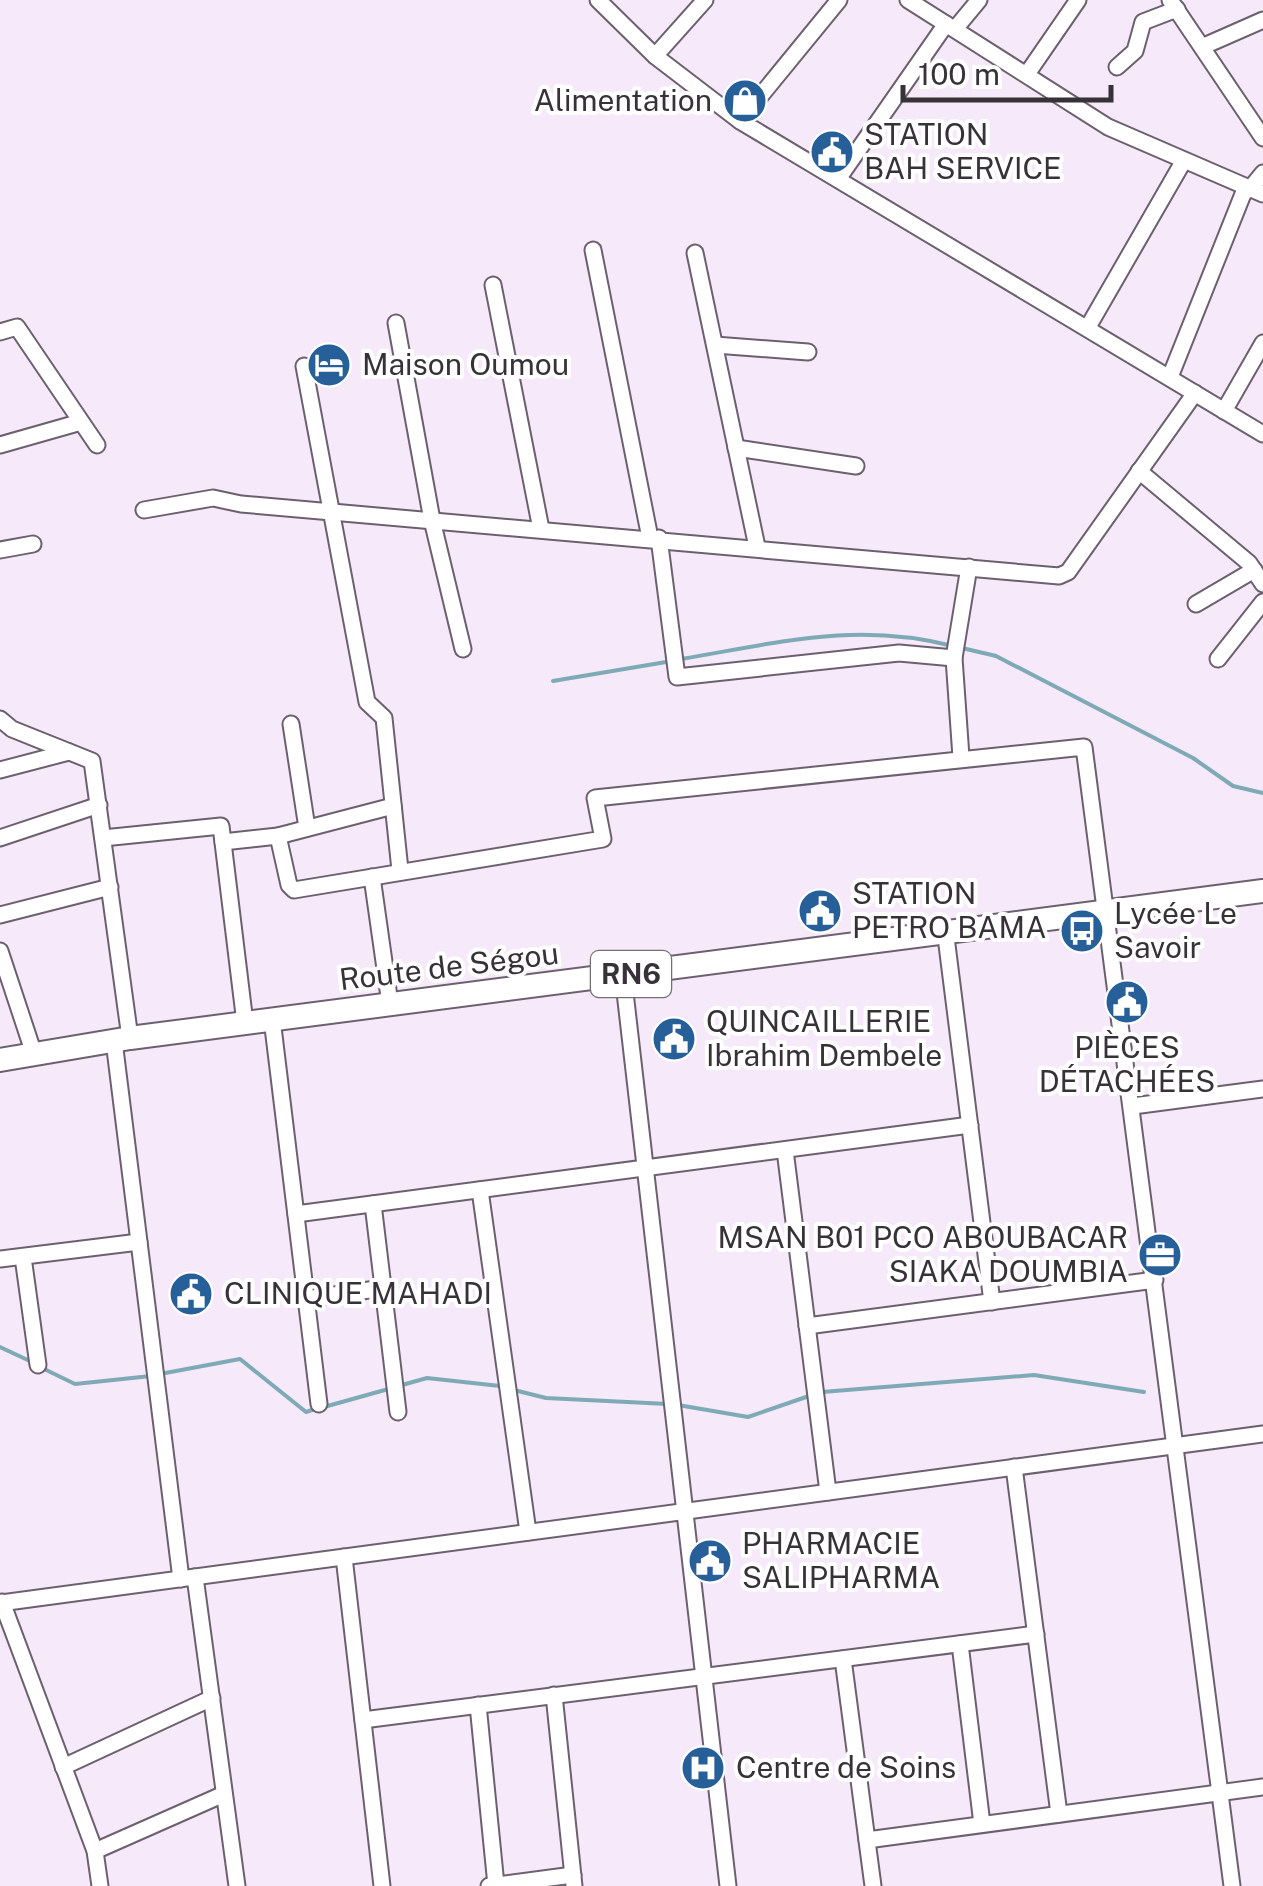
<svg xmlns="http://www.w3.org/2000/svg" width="1263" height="1886" font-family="'Public Sans',sans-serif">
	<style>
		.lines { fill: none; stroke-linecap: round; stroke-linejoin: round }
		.stream { stroke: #7ea9b6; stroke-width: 4 }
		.minor-casing { stroke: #6c606e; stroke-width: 19 }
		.highway-casing { stroke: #6c606e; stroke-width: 26 }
		.minor { stroke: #fff; stroke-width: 15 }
		.highway { stroke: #fff; stroke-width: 22 }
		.labels { text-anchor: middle; stroke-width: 8; stroke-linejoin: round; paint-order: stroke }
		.shield { fill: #fff; stroke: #736f74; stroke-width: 2.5 }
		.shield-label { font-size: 28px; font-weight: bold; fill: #373138 }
		.poi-label { font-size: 30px; fill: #373138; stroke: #fff; text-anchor: start }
		.street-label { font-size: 30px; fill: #373138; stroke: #fff }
	</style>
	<rect width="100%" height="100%" fill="#f6e9f9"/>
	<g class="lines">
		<g class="stream">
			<path d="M962,648L996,656L1193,758L1233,786L1263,793"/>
			<path d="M681,659C778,643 855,621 953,646"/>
			<path d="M553,681L672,661"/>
			<path d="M0,1347L32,1362"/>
			<path d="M40,1367L75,1384L151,1376"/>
			<path d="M160,1374L240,1359L306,1412L315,1409"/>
			<path d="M402,1385L427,1378L500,1386"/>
			<path d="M514,1390L546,1398L668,1404"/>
			<path d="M822,1392L1034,1375L1144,1392"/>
			<path d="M678,1405L748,1417L809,1396"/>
			<path d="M324,1407L392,1388"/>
		</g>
		<defs>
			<g id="minor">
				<path d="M598,0L655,56L740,121L1263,434"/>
				<path d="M908,0L1108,127L1263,194"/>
				<path d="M1170,0L1263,138"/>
				<path d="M955,29L979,0"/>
				<path d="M1204,46L1263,20"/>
				<path d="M655,56L705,0"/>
				<path d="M1117,67L1135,51L1143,22L1177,9"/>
				<path d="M1027,74L1078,0"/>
				<path d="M740,121L839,0"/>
				<path d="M838,179L946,24"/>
				<path d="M1249,190L1263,173"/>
				<path d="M593,250L650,538"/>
				<path d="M695,253L757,547"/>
				<path d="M493,285L541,529"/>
				<path d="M396,323L432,520L463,649"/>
				<path d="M1088,327L1183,162"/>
				<path d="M0,332L17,327L97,445"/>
				<path d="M715,345L808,352"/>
				<path d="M304,366L367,702L384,718L400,870"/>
				<path d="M1170,377L1245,189"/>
				<path d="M1224,411L1263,343"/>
				<path d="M0,445L81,422"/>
				<path d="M736,448L856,466"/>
				<path d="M1139,471L1249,563L1263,584"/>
				<path d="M144,510L213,498L241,504L1059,576L1068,572L1195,393"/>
				<path d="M659,538L677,677L899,653L954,658"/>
				<path d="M0,550L33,544"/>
				<path d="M1196,604L1254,570"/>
				<path d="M1218,659L1263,602"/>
				<path d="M0,719L12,729L92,761L130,1038"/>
				<path d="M291,724L307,828"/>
				<path d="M961,757L954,658L969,567"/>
				<path d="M0,770L69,752"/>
				<path d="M278,836L289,885L294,890L603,839L595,798L1084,747L1232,1886"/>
				<path d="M0,838L99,805"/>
				<path d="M103,838L221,826L245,1023"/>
				<path d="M223,842L278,836L393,806"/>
				<path d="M372,877L390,1004"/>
				<path d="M0,915L110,887"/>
				<path d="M945,929L992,1302"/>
				<path d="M0,951L34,1054"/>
				<path d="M623,975L728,1886"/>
				<path d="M272,1019L319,1404"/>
				<path d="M114,1041L181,1579"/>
				<path d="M1133,1106L1263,1089"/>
				<path d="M785,1150L828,1492"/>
				<path d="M480,1190L528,1532"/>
				<path d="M373,1204L398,1412"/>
				<path d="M296,1214L970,1125"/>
				<path d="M23,1257L38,1365"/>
				<path d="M0,1259L139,1242"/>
				<path d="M306,1299L383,1288"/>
				<path d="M807,1326L1155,1280"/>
				<path d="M1014,1467L1059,1814"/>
				<path d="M344,1557L382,1886"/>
				<path d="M195,1577L237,1886"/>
				<path d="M2,1602L95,1851L100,1886"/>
				<path d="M0,1603L1263,1434"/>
				<path d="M960,1644L982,1824"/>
				<path d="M843,1659L873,1886"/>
				<path d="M554,1695L574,1886"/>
				<path d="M478,1705L496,1885"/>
				<path d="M363,1720L1036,1634"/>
				<path d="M63,1767L212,1698"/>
				<path d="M867,1840L1263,1787"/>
				<path d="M95,1851L224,1794"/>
				<path d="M489,1886L573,1875"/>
			</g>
			<path id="highway" d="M0,1060L130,1038L1263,891"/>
		</defs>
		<use href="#minor" class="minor-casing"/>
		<use href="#highway" class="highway-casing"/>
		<use href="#minor" class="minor"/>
		<use href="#highway" class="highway"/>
	</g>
	<defs>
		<symbol id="shop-disc" viewBox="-11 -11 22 22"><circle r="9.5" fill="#276098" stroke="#fff"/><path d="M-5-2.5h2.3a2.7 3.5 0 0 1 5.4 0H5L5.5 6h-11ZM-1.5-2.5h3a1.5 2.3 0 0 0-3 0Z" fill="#fff"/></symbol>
		<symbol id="civic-disc" viewBox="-11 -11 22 22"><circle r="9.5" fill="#276098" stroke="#fff"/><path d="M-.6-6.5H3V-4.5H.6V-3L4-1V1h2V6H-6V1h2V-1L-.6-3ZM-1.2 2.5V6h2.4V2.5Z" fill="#fff"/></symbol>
		<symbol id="hotel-disc" viewBox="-11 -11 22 22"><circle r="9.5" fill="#276098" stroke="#fff"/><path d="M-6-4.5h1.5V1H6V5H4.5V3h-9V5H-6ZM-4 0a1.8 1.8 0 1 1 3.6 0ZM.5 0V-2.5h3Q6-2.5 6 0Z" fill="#fff"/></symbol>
		<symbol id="bus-disc" viewBox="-11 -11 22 22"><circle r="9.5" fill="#276098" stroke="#fff"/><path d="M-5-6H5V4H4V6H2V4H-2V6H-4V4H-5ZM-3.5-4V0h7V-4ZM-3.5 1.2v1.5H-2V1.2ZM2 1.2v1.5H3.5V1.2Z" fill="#fff"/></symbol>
		<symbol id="office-disc" viewBox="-11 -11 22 22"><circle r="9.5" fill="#276098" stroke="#fff"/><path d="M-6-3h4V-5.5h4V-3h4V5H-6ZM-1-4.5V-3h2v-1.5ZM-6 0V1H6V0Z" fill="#fff"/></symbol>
		<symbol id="hospital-disc" viewBox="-11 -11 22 22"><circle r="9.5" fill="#276098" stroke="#fff"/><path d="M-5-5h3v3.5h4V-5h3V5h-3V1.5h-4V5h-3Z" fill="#fff"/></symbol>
	</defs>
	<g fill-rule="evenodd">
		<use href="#shop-disc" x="720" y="76" width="50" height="50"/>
		<use href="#civic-disc" x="807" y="127" width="50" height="50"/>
		<use href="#hotel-disc" x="304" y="340" width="50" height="50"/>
		<use href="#civic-disc" x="795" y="886" width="50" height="50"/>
		<use href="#bus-disc" x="1057" y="906" width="50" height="50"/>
		<use href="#civic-disc" x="1102" y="977" width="50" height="50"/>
		<use href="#civic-disc" x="649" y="1014" width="50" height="50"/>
		<use href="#office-disc" x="1135" y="1230" width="50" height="50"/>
		<use href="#civic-disc" x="166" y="1269" width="50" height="50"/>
		<use href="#civic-disc" x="685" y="1536" width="50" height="50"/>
		<use href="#hospital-disc" x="678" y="1743" width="50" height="50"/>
	</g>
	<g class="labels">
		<rect class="shield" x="591" y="951" width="80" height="46" rx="8"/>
		<g class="shield-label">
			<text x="631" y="984">RN6</text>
		</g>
		<g class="poi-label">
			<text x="712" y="111" text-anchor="end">Alimentation</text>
			<text x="864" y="145">STATION<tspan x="864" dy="34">BAH SERVICE</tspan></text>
			<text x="362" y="375">Maison Oumou</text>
			<text x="852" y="904">STATION<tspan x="852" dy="34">PETRO BAMA</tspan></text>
			<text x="1114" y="924">Lycée Le<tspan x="1114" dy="34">Savoir</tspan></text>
			<text x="706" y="1032">QUINCAILLERIE<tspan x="706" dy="34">Ibrahim Dembele</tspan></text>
			<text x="1127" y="1058" text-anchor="middle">PIÈCES<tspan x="1127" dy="34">DÉTACHÉES</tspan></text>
			<text x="1128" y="1248" text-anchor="end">MSAN B01 PCO ABOUBACAR<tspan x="1128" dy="34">SIAKA DOUMBIA</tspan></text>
			<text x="224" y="1304">CLINIQUE MAHADI</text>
			<text x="742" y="1554">PHARMACIE<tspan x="742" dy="34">SALIPHARMA</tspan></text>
			<text x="736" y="1778">Centre de Soins</text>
		</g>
		<g class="street-label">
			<text transform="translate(449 967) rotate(-7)" y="10">Route de Ségou</text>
		</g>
	</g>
	<path d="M903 85v15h208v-15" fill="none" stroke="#373138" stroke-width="5"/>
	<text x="918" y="85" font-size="30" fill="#373138" stroke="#ffffff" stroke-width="8" paint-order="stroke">100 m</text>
</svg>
